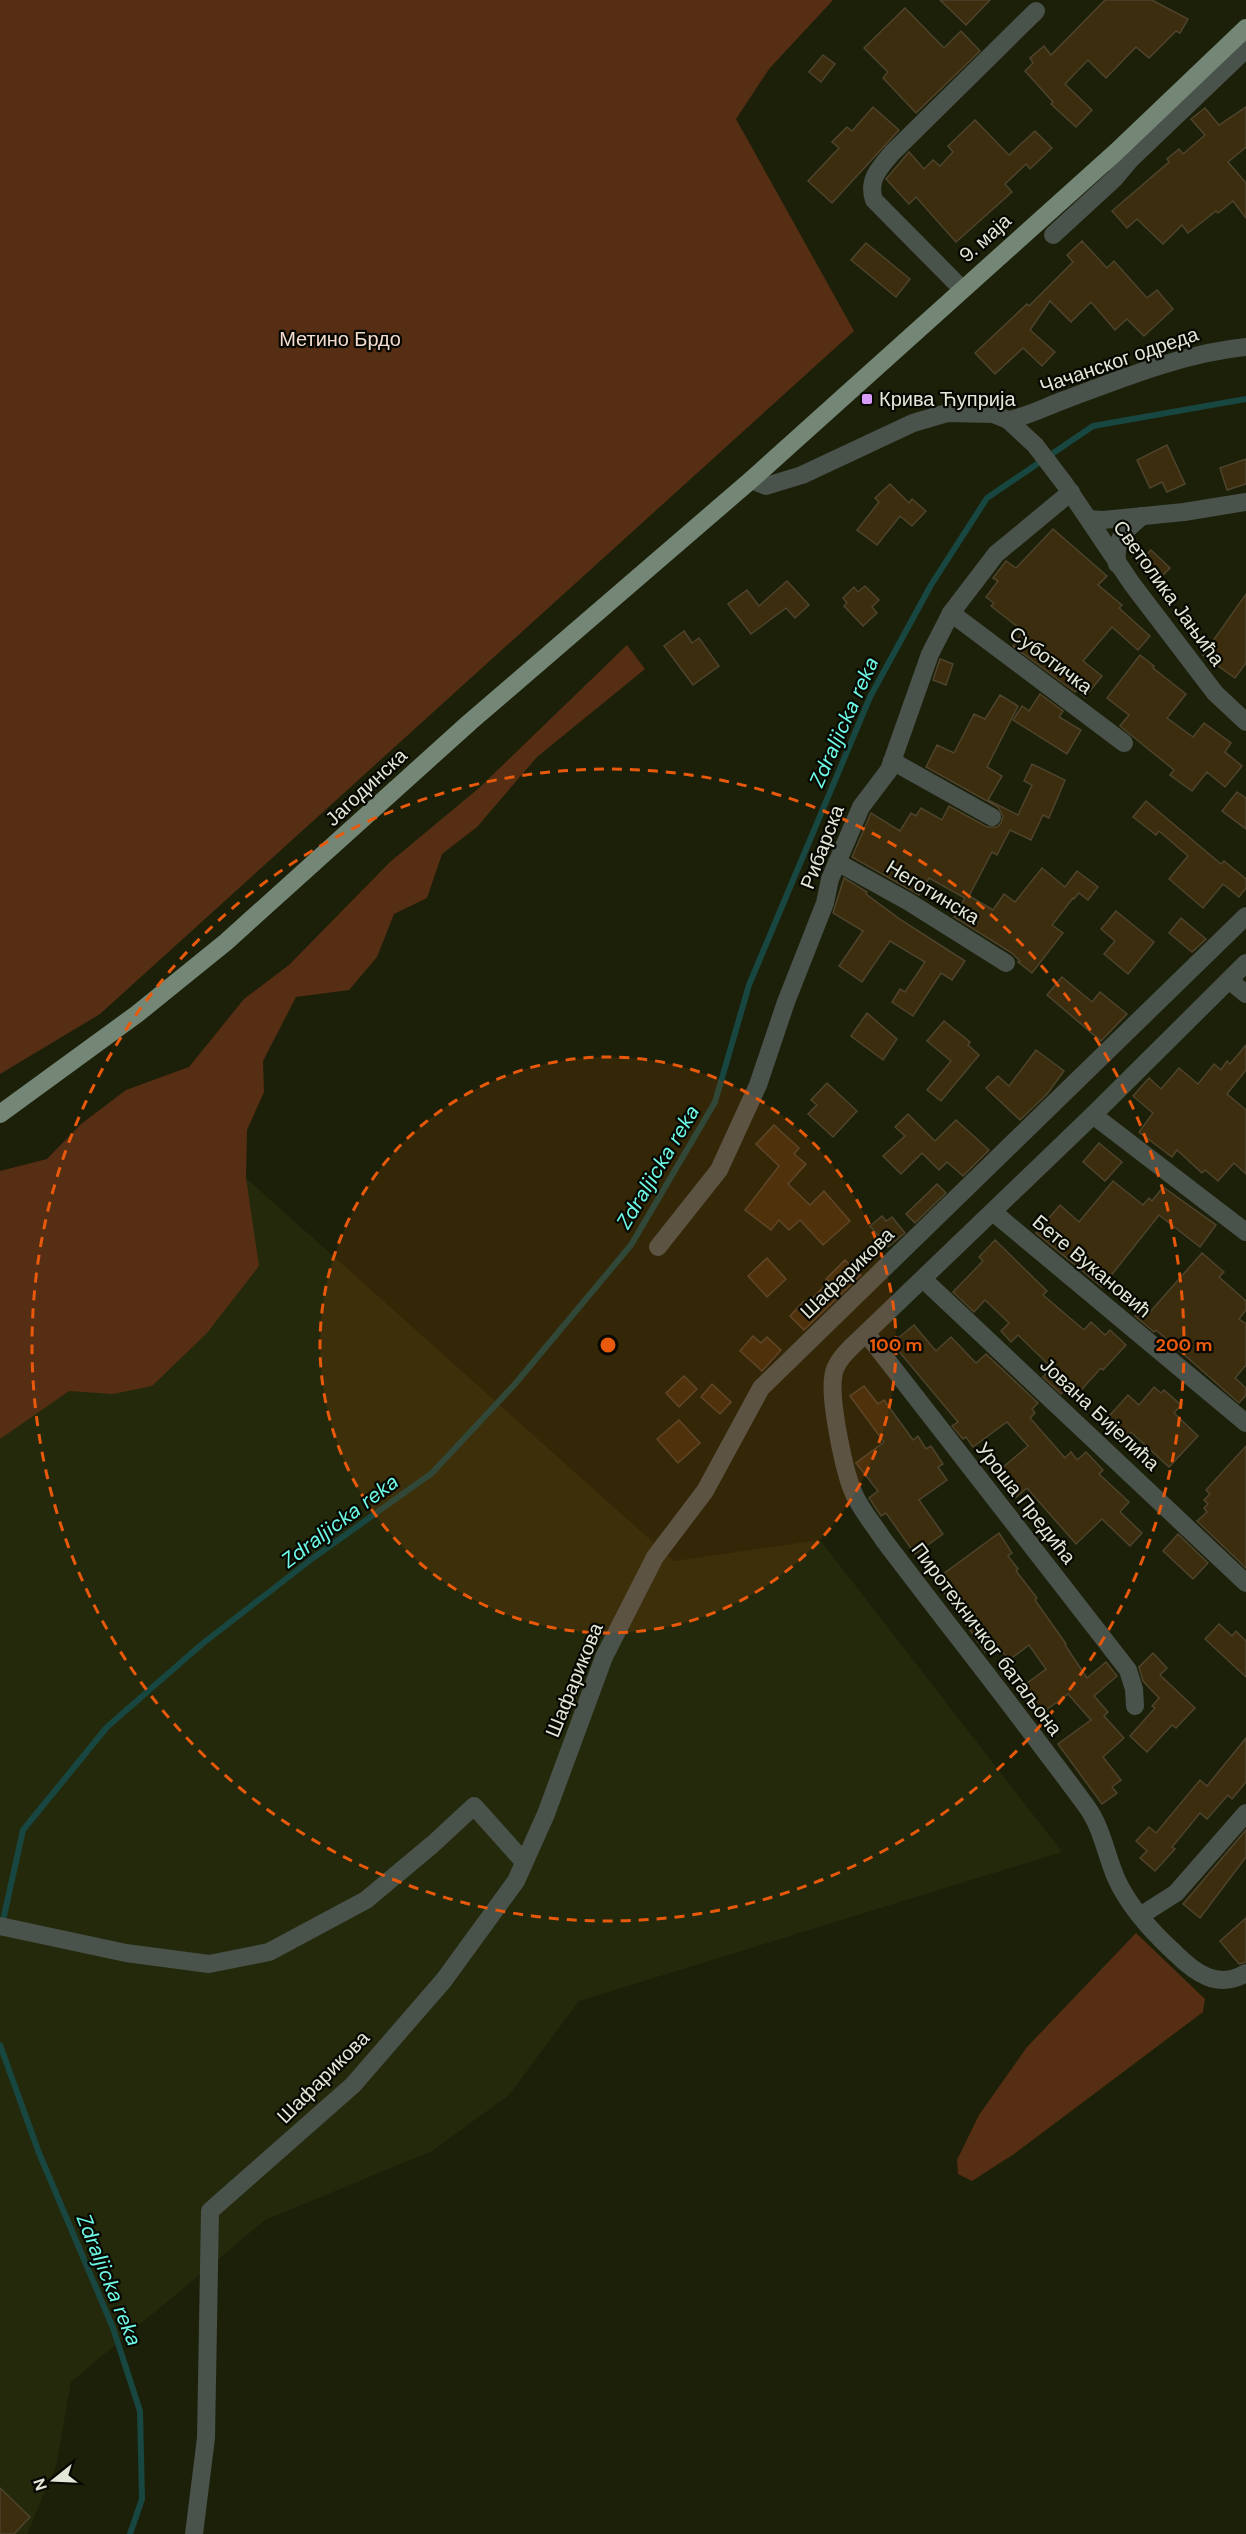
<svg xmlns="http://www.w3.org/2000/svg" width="1246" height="2534" font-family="'DM Sans',sans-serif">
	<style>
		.built { fill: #25290b }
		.green { fill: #562e14 }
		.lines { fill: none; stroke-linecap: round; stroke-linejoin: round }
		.stream { stroke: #184640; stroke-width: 6 }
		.building { fill: #3b2d0d; stroke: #4e432d; stroke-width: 1.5 }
		.minor { stroke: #49524b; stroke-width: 18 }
		.major { stroke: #748777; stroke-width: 18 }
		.ring { fill: none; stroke: #e8590c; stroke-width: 3; stroke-dasharray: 10 8 }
		.poi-dot { fill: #d79bf9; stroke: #070802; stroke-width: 2 }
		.labels { text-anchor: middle; stroke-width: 4.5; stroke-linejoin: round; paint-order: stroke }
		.street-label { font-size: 20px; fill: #e3e7d8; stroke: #070802 }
		.park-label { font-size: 20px; fill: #f3dbce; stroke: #070802 }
		.poi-label { font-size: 20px; fill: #e3e7d8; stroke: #070802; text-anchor: start }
		.water-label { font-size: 21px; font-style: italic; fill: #6dfae6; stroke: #070802 }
		.centre { fill: #e8590c; stroke: #070802; stroke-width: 3 }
		.ring-label { font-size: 18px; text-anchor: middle; font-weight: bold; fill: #e8590c; stroke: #070802; stroke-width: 4.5; stroke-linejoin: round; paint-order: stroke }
	</style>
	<rect width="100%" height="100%" fill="#1c2009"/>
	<path class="built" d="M246,1178L674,1561L820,1540L1062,1852L579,2001L509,2095L432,2151L265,2220L71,2382L56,2466L27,2534H0V1387Z"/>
	<g class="green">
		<path d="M0,0H833L769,69L736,119L854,331L100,1014L0,1074Z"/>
		<path d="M627,645L645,669L537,757L477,827L442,854L427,898L394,914L377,957L349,990L296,997L263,1061L264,1092L247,1130L246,1178L259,1266L207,1333L152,1386L113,1394L69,1391L0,1439V1171L47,1159L81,1124L126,1090L189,1067L244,999L289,965L390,862L479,788Z"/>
		<path d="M1136,1933L1205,1999L1203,2012L1014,2154L972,2181L958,2174L957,2160L979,2115L1027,2047Z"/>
	</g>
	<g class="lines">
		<g class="stream">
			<path d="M2,1925L23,1830L107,1727L202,1644L313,1558L432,1473L515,1384L631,1245L715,1102L749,985L870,697L931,585L987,498L1093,426L1246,399"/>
			<path d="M0,2045L39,2153L113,2328L140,2411L142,2499L130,2534"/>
		</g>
	</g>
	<g class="building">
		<path d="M940,0H990L966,25Z"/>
		<path d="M1105,0H1152L1188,19L1180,33L1176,31L1149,58L1136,47L1106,78L1088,60L1065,84L1092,110L1076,127L1051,104L1053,102L1025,71L1033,63L1030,58L1044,46L1051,55Z"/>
		<path d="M905,8L944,48L961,31L980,51L916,113L883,78L888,72L864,48Z"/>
		<path d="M823,55L835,64L821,82L809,72Z"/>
		<path d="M873,107L899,130L832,203L808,181L839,148L832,142L847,127L852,131Z"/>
		<path d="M1246,107V147L1228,162L1246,183V218L1233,201L1218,213L1216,211L1188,233L1182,225L1163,244L1137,219L1127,228L1112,211L1169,162L1167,159L1179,149L1183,154L1205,135L1191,119L1205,108L1219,125Z"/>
		<path d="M975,120L1009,155L1035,131L1052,148L1030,169L1026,164L1005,184L1012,192L956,242L916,197L909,204L886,179L909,152L924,169L933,160L940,166L953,152L948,146Z"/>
		<path d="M1082,241L1107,268L1114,261L1147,298L1157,290L1173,309L1144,336L1127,319L1115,330L1091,302L1071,322L1050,301L1030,330L1055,352L1042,366L1023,348L995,374L975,353L1027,304L1029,306L1073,262L1067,255Z"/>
		<path d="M866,243L910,279L896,297L851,260Z"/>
		<path d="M1167,445L1185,484L1167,492L1162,482L1150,488L1137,460Z"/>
		<path d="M1246,459V484L1227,490L1220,468Z"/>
		<path d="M890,484L909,503L912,499L926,511L912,526L900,516L877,545L857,530L879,502L875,498Z"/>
		<path d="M1053,529L1107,576L1098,585L1122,605L1119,608L1150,636L1138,650L1112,627L1083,661L1102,676L1085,697L1077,690L1075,692L1013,646L1023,631L991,606L994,603L986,597L998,581L993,578L1006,561L1016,568Z"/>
		<path d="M1151,550L1170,568L1157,581L1138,563Z"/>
		<path d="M787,581L809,605L795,618L786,608L751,634L728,604L747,590L759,606Z"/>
		<path d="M865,586L879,600L872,607L877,613L863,626L844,606L847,603L843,598L854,587L858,592Z"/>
		<path d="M1246,594V663L1235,678L1203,655Z"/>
		<path d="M684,631L692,643L699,638L719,666L693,685L664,646Z"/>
		<path d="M1140,655L1154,666L1153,668L1186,694L1167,718L1193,737L1204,723L1231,743L1225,752L1242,766L1225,787L1207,772L1192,791L1170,775L1174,770L1120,726L1129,715L1107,698Z"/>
		<path d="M940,659L953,664L946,685L933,680Z"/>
		<path d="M1040,694L1063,711L1059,717L1081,730L1067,754L1013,720L1022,706L1029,711Z"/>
		<path d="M1000,695L1018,706L987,767L1002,776L988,800L1018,815L1032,785L1024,781L1032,764L1065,780L1049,818L1043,815L1031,840L1010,830L997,855L992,852L969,896L993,910L1004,894L1015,902L1042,868L1065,887L1077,871L1098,887L1088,900L1079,893L1074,899L1073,898L1052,925L1063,933L1032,973L1018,962L1020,961L1012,953L954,917L965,898L929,878L919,895L852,857L871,813L900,831L911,813L916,816L921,808L942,820L949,806L987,827H997L1001,823L1003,816L998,807L926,767L937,745L954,753L974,714L985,719Z"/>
		<path d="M1237,792L1246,798V829L1222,811Z"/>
		<path d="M1146,801L1221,864L1224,861L1246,879V888L1239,897L1223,884L1203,908L1169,879L1188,856L1159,831L1156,835L1133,817Z"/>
		<path d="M844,878L867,892L866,894L901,920L965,961L952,980L941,973L913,1016L892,1002L900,989L905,992L925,962L890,941L862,982L839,966L863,931L833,913Z"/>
		<path d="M1116,911L1154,942L1128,974L1104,954L1115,941L1101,929Z"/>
		<path d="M1181,918L1206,939L1192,952L1169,933Z"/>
		<path d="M1062,977L1092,1002L1100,992L1127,1014L1101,1041L1047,995Z"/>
		<path d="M867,1013L897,1039L883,1060L851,1036Z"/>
		<path d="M944,1021L970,1042L968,1045L979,1055L941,1101L927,1090L951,1061L927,1041Z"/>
		<path d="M1246,1045V1070L1227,1094L1246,1110V1174L1234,1163L1218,1181L1205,1170L1202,1173L1177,1150L1172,1157L1139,1132L1153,1113L1133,1096L1149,1078L1161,1089L1179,1068L1198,1084L1214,1064L1221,1070L1227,1061L1230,1064Z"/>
		<path d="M1036,1050L1064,1071L1047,1094L1020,1120L986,1088L998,1076L1009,1086Z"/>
		<path d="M827,1083L857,1111L833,1137L808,1114L817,1105L811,1100Z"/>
		<path d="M908,1114L935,1141L956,1120L989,1150L963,1176L947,1162L939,1170L922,1153L901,1174L883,1156L905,1136L895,1127Z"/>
		<path d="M774,1125L799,1148L794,1154L806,1164L788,1184L810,1205L824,1191L850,1221L823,1245L800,1220L789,1230L779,1220L771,1230L745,1210L779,1166L756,1144Z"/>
		<path d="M1099,1143L1122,1162L1105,1181L1083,1162Z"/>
		<path d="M1113,1181L1143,1205L1149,1198L1152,1201L1163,1187L1216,1225L1200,1247L1159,1215L1102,1287L1036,1233L1060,1205L1079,1222Z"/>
		<path d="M937,1184L946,1193L915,1223L906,1214Z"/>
		<path d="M882,1216L886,1221L892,1217L905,1233L888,1247L870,1226Z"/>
		<path d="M995,1240L1047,1291L1043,1295L1084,1330L1091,1322L1105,1335L1110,1330L1126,1345L1103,1370L1101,1368L1073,1399L1064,1391L1061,1394L1043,1377L1052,1368L1018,1335L1011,1342L1001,1331L1009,1323L985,1300L974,1312L953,1292L983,1261L979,1257Z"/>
		<path d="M1202,1253L1224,1272L1219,1277L1246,1301V1310L1239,1319L1246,1324V1365L1235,1378L1246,1388V1395L1239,1403L1156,1330L1154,1332L1135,1316L1144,1307L1150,1312Z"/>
		<path d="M767,1258L786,1279L767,1297L748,1276Z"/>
		<path d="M845,1260L861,1275L804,1330L790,1316L804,1301L807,1304L829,1281L826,1279Z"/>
		<path d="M914,1325L936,1351L951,1337L976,1363L986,1354L1038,1403L1032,1409L1035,1413L1030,1418L1065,1458L1071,1452L1077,1460L1086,1452L1103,1470L1099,1474L1129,1502L1120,1512L1142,1533L1130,1546L1102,1519L1076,1544L1027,1488L1015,1498L995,1474L1028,1446L1007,1422L973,1447L966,1437L963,1439L952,1426L958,1422L892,1343Z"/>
		<path d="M753,1336L761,1343L767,1337L781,1350L762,1371L740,1351Z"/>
		<path d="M684,1376L697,1389L679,1407L666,1393Z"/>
		<path d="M712,1384L731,1402L720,1414L701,1397Z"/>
		<path d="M864,1386L878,1404L884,1400L913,1440L918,1436L926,1449L931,1446L943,1464L938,1467L947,1480L919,1500L943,1534L915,1554L886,1513L881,1516L869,1498L878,1491L856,1463L884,1442L850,1396Z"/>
		<path d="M1154,1387L1161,1393L1164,1390L1181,1405L1174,1413L1198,1436L1169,1467L1131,1432L1122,1442L1102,1424L1128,1395L1139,1405Z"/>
		<path d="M679,1420L700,1443L678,1463L657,1439Z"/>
		<path d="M1246,1446V1568L1197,1521L1207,1512L1204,1508L1208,1504L1204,1500L1210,1494L1206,1490Z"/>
		<path d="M999,1533L1012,1553L1008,1556L1018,1569L1016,1571L1037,1598L1035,1600L1066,1644L1065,1645L1087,1678L1106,1662L1117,1676L1094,1696L1108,1712L1104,1716L1124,1738L1103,1757L1121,1780L1112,1787L1117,1793L1102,1804L1058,1744L1091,1720L1068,1694L1038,1716L1018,1690L1046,1669L1029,1645L1009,1660L996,1643L985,1652L935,1580Z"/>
		<path d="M1178,1534L1208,1563L1193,1579L1163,1551Z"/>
		<path d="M1219,1624L1232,1636L1236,1631L1246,1641V1677L1205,1639Z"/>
		<path d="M1153,1653L1167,1668L1160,1675L1195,1708L1176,1728L1172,1725L1147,1752L1130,1736L1155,1708L1152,1706L1159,1698L1143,1681L1139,1667Z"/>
		<path d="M1246,1738V1782L1232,1799L1228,1795L1207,1819L1200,1813L1172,1847L1175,1849L1155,1871L1140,1858L1147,1851L1136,1841L1149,1827L1156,1833L1200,1780L1207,1786Z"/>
		<path d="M1246,1830V1857L1200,1918L1183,1904Z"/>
		<path d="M1246,1918V1962L1239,1964L1220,1941Z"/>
		<path d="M0,2488L30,2517L14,2534H0Z"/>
	</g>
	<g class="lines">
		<g class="minor">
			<path d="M1105,162L1130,160L1246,49"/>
			<path d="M1053,235L1115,178L1130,160"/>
			<path d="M962,289L874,200C867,180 880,167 892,153L1036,11"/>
			<path d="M1008,420C1029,416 1045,407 1064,400C1123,378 1184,353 1246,347"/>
			<path d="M751,480L766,486L802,475L913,423L947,413L993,414L1008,420L1035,445L1064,483L1132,584L1215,693L1246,722"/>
			<path d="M1089,519L1103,520L1184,512L1246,502"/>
			<path d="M1117,564C1115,537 1123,533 1142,516"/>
			<path d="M951,613L1124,743"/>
			<path d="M892,761L992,817"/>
			<path d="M837,862L909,902L1006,963"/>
			<path d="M1246,963L1093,1115L866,1333C854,1345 834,1360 833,1378C830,1402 844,1474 855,1496C862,1511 874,1525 883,1539C951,1629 1021,1717 1087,1807C1102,1828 1106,1855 1116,1878C1129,1907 1152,1932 1175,1953C1195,1973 1218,1990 1246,1973"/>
			<path d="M1229,980L1246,994"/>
			<path d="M1093,1115L1246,1232"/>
			<path d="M993,1212L1246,1423"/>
			<path d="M658,1247L719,1170L758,1085L786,1002L825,903L830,879L861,807L889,770L930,654L951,613L996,554L1071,492"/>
			<path d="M923,1279L1246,1583"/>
			<path d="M866,1333L1128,1670L1134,1689L1135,1706"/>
			<path d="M1140,1916L1176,1893L1246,1813"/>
			<path d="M0,1926L126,1953L209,1964L269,1952L366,1900L433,1844L474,1806L524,1862"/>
			<path d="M194,2534L206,2438L210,2211L353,2085L444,1980L516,1881L546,1814L604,1657L655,1557L705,1491L761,1388L1246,916"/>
		</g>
		<path class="major" d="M0,1114L137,1014L226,942L470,722L751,480L1116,152L1246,28"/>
	</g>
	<circle cx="608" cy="1345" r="288" fill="#e8590c" fill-opacity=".12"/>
	<g class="ring">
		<circle cx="608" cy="1345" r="288"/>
		<circle cx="608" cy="1345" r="576"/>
	</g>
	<rect class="poi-dot" x="861" y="393" width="12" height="12" rx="3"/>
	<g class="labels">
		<g class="street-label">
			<text transform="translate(985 238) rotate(-42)" y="7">9. маја</text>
			<text transform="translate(1119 360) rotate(-19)" y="7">Чачанског одреда</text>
			<text transform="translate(1169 593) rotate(54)" y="7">Светолика Јањића</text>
			<text transform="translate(1051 660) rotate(37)" y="7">Суботичка</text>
			<text transform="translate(366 787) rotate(-43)" y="7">Јагодинска</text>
			<text transform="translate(822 847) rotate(-69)" y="7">Рибарска</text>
			<text transform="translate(933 892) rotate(31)" y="7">Неготинска</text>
			<text transform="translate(1092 1266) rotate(40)" y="7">Бете Вукановић</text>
			<text transform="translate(847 1273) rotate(-44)" y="7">Шафарикова</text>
			<text transform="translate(1100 1414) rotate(43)" y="7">Јована Бијелића</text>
			<text transform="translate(1026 1503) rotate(52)" y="7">Уроша Предића</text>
			<text transform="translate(987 1639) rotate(53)" y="7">Пиротехничког батаљона</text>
			<text transform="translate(574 1680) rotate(-68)" y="7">Шафарикова</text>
			<text transform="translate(323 2077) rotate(-45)" y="7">Шафарикова</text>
		</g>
		<g class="park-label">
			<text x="340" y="346">Метино Брдо</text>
		</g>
		<g class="poi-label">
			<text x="879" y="406">Крива Ћуприја</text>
		</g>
		<g class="water-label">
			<text transform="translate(844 722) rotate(-66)" y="7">Zdraljicka reka</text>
			<text transform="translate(658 1167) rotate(-59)" y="7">Zdraljicka reka</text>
			<text transform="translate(340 1521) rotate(-37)" y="7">Zdraljicka reka</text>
			<text transform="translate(109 2280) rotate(68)" y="7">Zdraljicka reka</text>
		</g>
	</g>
	<circle cx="608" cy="1345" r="9" class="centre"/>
	<g class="ring-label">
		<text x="896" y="1351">100 m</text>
		<text x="1184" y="1351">200 m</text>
	</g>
	<g transform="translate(54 2480) rotate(252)" stroke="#070802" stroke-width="4.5" paint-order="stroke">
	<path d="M0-4.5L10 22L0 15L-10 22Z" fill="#e3e7d8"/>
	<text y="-9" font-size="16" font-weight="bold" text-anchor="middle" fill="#e3e7d8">N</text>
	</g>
</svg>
